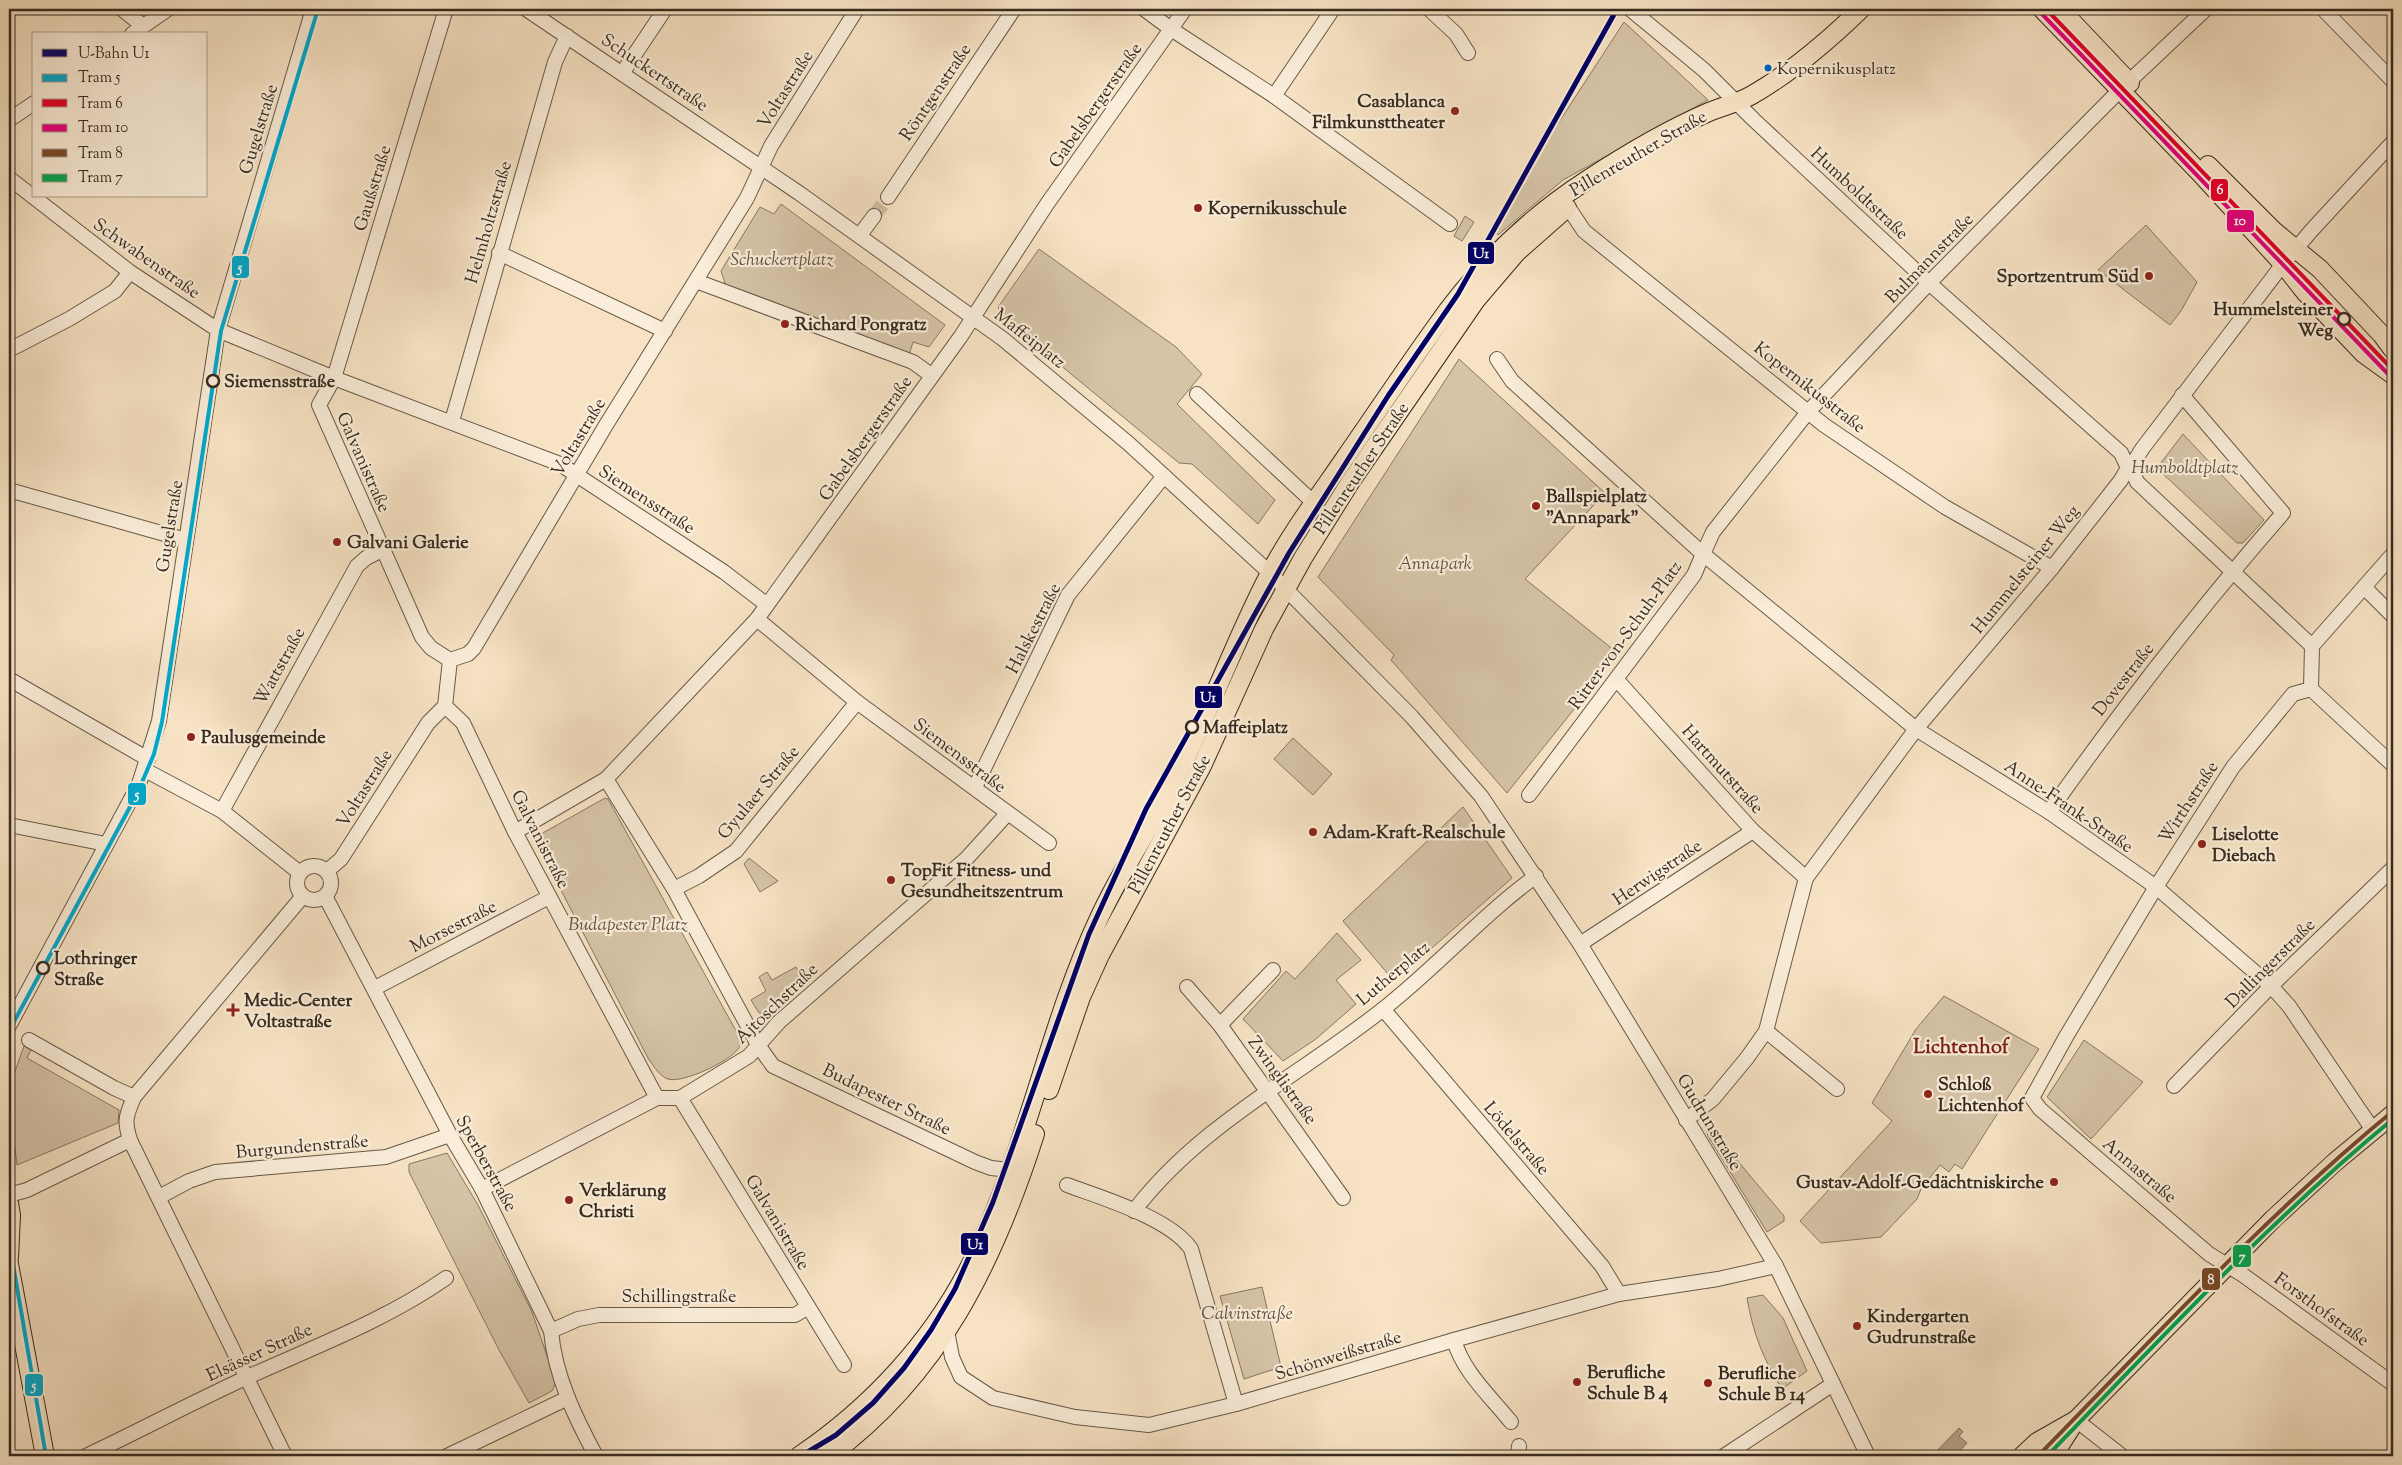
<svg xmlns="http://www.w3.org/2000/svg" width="2402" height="1465" font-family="'Sorts Mill Goudy',serif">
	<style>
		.green { fill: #d6c4a8; stroke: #867864 }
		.water { fill: #b6a48c; stroke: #837460 }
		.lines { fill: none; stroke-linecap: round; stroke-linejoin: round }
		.minor-tunnel { stroke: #d1bea3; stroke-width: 14; stroke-dasharray: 14 7; stroke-linecap: butt }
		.minor-casing { stroke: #675948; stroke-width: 16 }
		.major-casing { stroke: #372b1f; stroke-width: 20 }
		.minor { stroke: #faedd9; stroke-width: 14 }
		.major { stroke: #f7e3c4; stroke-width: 18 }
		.tram-1-casing { stroke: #faedd9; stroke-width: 8 }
		.tram-2-casing { stroke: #faedd9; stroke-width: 8 }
		.tram-3-casing { stroke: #faedd9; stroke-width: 8 }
		.tram-4-casing { stroke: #faedd9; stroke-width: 8 }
		.tram-5-casing { stroke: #faedd9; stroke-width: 8 }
		.tram-1 { stroke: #00a9ce; stroke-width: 4 }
		.tram-2 { stroke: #e4002b; stroke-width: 4 }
		.tram-3 { stroke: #e5007d; stroke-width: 4 }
		.tram-4 { stroke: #7a4b2a; stroke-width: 4 }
		.tram-5 { stroke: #00a651; stroke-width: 4 }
		.metro-1-casing { stroke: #faedd9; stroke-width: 9 }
		.metro-1 { stroke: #006; stroke-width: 5 }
		.bus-dot { fill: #0065bd; stroke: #faedd9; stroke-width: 2 }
		.poi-dot { fill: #8f2418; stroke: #faedd9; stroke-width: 2 }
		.stop-dot { fill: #faedd9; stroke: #372b1f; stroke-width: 2.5 }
		.labels { text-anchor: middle; stroke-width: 4.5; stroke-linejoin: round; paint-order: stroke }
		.bus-label { font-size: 17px; fill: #372b1f; stroke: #faedd9; text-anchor: start }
		.street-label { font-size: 18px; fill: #372b1f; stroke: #faedd9 }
		.poi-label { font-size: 18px; font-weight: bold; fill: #372b1f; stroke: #faedd9; text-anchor: start }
		.park-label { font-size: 18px; font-style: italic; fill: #5f5141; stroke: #faedd9 }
		.stop-label { font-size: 18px; font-weight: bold; fill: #372b1f; stroke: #faedd9; text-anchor: start }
		.quarter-label { font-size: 20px; font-weight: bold; fill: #7a1f14; stroke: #faedd9 }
		.line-badge { stroke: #faedd9; stroke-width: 2 }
		.badge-label { font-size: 14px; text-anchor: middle; font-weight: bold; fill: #fff }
	</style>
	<rect width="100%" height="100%" fill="#f7e3c4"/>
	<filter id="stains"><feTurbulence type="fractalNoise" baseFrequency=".004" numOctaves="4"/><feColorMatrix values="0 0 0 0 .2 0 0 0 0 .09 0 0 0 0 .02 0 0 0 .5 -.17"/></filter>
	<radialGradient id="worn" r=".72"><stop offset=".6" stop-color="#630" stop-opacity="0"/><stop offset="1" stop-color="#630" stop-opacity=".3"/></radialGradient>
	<g class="green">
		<path d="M1624,22L1708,100L1563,180L1498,235L1492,225Z"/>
		<path d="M781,204L945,325L929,347L913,342L909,355L726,286L721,271L760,207L774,214Z"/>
		<path d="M1465,216L1474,222L1462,241L1454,236Z"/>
		<path d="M2146,225L2197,282L2181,311L2170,325L2098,270Z"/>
		<path d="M1039,249L1176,347L1202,374L1177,404L1275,500L1258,524L1192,464L1179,463L1002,317L998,307L1001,303Z"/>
		<path d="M1459,359L1605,493L1525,579L1615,651L1603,673L1507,793L1391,660L1394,655L1318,577Z"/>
		<path d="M2183,434L2264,520L2243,543H2237L2162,473L2160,464Z"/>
		<path d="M1293,738L1332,774L1313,795L1274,759Z"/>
		<path d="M605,798L608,799L740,1038C741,1042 741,1046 738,1049C730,1061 682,1084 668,1079C659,1076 655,1067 649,1060L536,842V839L541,834Z"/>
		<path d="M1463,807L1512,878L1394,981L1343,921Z"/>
		<path d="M749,858L778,881L760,892L744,864Z"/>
		<path d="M1337,933L1361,960L1336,980L1356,1004L1316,1039L1283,1061L1243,1019L1286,971L1295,979Z"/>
		<path d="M796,967L803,980L765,1013H759L751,1000L766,991L759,977L767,972L772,980Z"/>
		<path d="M1944,996L2039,1049L1962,1169L1955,1164L1949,1172L1940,1165L1921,1189L1917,1199L1881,1237L1821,1243L1800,1221L1892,1121L1872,1103L1916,1029Z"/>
		<path d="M2084,1040L2143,1082L2091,1139L2047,1097Z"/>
		<path d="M24,1046L31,1050L27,1058L119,1110L118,1123L17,1165L10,1108L13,1077Z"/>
		<path d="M1704,1121L1784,1216V1221L1767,1232L1708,1136Z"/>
		<path d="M447,1153L478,1205L532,1312L556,1382L552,1391L529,1403L499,1350L409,1172V1164Z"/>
		<path d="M1262,1287L1281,1367L1244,1379L1220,1296Z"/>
		<path d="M1763,1295L1783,1318L1807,1371L1782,1389C1763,1359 1753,1333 1747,1298Z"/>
	</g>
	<path class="water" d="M1959,1428L1963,1432L1959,1436L1967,1443L1955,1456H1937L1934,1454Z"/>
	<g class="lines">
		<path class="minor-tunnel" d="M874,216L888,197"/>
		<defs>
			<g id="minor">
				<path d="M122,9L143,26"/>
				<path d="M446,9L334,378L319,405L422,637L431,648L450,660"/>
				<path d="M526,9L799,193L1003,339L1128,443L1270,573L1412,717L1481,796L1580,944L1776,1266L1868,1456"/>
				<path d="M1144,9L1171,29L1274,96L1450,224"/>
				<path d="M1429,9L1456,34L1468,53"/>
				<path d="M1630,9L1704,70L1754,120L1929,283L2121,453L2128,468"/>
				<path d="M2206,9L2120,90L1929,283L1808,412L1713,532L1703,554L1916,729L2049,812L2156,887L2271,986L2289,1006L2373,1130"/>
				<path d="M2323,9L2393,81"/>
				<path d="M132,34L168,9"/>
				<path d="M623,72L665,9"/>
				<path d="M1274,96L1333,9"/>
				<path d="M9,120L34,103"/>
				<path d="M9,178L130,272L218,330L334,378L560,464L724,572L767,605"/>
				<path d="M888,197L1014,9"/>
				<path d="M1568,207L1584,231L1824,425L1945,507L2052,568"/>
				<path d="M860,235L874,216"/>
				<path d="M499,253L665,331"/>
				<path d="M696,281L913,362L931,375"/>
				<path d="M9,350L69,319L115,291L130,272"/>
				<path d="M1497,359L1512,381L1703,554L1694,575L1529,795"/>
				<path d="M1197,394L1314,503"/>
				<path d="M452,421L555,62L567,36"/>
				<path d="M2131,467L2142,449L2283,264L2311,231L2393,142"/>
				<path d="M2131,467L2137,482L2312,646"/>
				<path d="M9,490L186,540"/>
				<path d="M2364,587L2393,616"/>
				<path d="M757,619L857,702L1049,843"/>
				<path d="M9,679L148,759"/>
				<path d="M1617,680L1753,831L1806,878"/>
				<path d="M2311,689L2293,694L2233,767L2156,887L2067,1035L2032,1098L2040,1109L2209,1254L2243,1275L2393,1384"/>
				<path d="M2311,689L2312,646L2393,554"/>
				<path d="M2311,689L2393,765"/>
				<path d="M445,706L463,723L515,832L657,1098"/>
				<path d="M145,770L222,811L300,873"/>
				<path d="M606,779L674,889L758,1045L773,1066L975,1162L991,1168L1010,1170"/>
				<path d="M975,787L1068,595L1164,476"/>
				<path d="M222,811L357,566L366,558L382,550"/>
				<path d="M2049,812C2122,709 2200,608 2283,513L2182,395"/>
				<path d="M9,825L106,844"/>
				<path d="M515,832L606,779L757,619L961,336L1047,204L1185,9"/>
				<circle cx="314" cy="883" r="17"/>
				<path d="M327,871L341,859L428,723L445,706L450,660L468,654L474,648L606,425L747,198L771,146L857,9"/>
				<path d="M674,889L699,876L736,851L857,702"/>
				<path d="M325,896L450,1135L482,1189L551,1331C555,1376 575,1417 596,1456"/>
				<path d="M1580,944L1753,831"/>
				<path d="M1187,987L1220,1025L1343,1198"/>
				<path d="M375,988L549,897"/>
				<path d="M1383,1009L1602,1266L1619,1294"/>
				<path d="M1220,1025L1273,970"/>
				<path d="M9,1026L139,784L159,721L218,330L313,9"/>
				<path d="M1766,1031L1837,1089"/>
				<path d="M29,1040L114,1088L134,1097"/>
				<path d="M2174,1086L2271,986L2393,868"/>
				<path d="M680,1098L844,1365"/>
				<path d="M1686,1120L1713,1099L1747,1058L1766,1031L1806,878L1916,729L2052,568L2121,480L2128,468"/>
				<path d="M130,1140L285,1456"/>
				<path d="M1067,1185C1102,1198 1170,1218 1191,1249L1236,1404"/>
				<path d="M482,1189L657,1098H680L749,1056L779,1022L967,858L1007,814"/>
				<path d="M9,1195L27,1190L130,1140C124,1120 126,1116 134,1097L303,896"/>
				<path d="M159,1197L189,1181L215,1172L386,1157L450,1135"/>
				<path d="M1134,1211C1198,1126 1300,1075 1382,1010C1436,968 1481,916 1536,876"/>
				<path d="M551,1331L578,1319L599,1315H795L808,1307"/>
				<path d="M947,1331L952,1357L961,1377L993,1398L1075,1417L1149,1425L1236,1404L1454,1340L1619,1294L1718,1279L1776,1266"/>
				<path d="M1454,1340C1463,1372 1490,1396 1511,1422"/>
				<path d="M2076,1420L2122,1456"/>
				<path d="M86,1456C141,1430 195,1401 250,1376C316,1346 386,1320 446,1278"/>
				<path d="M447,1456L568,1398"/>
				<path d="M1518,1456L1519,1446"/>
				<path d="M1724,1456L1833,1384"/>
			</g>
			<g id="major">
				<path d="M2042,9L2200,173L2283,264L2305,292L2364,354L2393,375"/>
				<path d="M2060,9L2130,83"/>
				<path d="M2208,165L2274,231L2320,269L2382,335L2393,350"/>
				<path d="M1049,1090L1081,997L1100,955L1202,766L1264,629L1303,558L1351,481L1476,300L1517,252L1567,208"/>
				<path d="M9,1203L11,1215L9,1258"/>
				<path d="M9,1264L45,1456"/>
				<path d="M799,1456C870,1408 932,1342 971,1264C1027,1154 1047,1028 1100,916C1121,871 1149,830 1172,786C1208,717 1233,644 1269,575C1290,534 1319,496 1345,458C1375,415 1404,371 1435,328C1476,269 1527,219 1587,180C1625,155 1667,130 1709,112C1723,106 1738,103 1752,95C1792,72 1828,41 1861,9"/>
				<path d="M829,1456C940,1374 994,1262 1035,1134"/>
				<path d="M2022,1456L2037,1442L2074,1421"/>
				<path d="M2053,1456L2076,1420L2273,1219L2335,1162L2393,1114"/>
			</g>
		</defs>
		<use href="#minor" class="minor-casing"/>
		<use href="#major" class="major-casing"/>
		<use href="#minor" class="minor"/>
		<use href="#major" class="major"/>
		<defs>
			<g id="tram-1">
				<path d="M9,1031L137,794L154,754L162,722L221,331L318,9"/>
				<path d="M9,1241L46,1456"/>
			</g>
			<path id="tram-2" d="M2046,9L2393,370"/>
			<path id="tram-3" d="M2041,13L2388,374"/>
			<path id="tram-4" d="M2038,1456C2154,1338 2265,1216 2393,1111"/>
			<path id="tram-5" d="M2047,1456C2159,1341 2269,1221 2393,1119"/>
		</defs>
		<use href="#tram-1" class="tram-1-casing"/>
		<use href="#tram-2" class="tram-2-casing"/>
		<use href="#tram-3" class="tram-3-casing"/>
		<use href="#tram-4" class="tram-4-casing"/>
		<use href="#tram-5" class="tram-5-casing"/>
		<use href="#tram-1" class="tram-1"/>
		<use href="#tram-2" class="tram-2"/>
		<use href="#tram-3" class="tram-3"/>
		<use href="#tram-4" class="tram-4"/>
		<use href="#tram-5" class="tram-5"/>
		<defs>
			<path id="metro-1" d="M801,1456L836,1435L873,1403L904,1368L931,1330L955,1289L993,1202L1089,934L1146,809L1289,553L1388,396L1458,294L1617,9"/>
		</defs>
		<use href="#metro-1" class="metro-1-casing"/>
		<use href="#metro-1" class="metro-1"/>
	</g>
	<circle class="bus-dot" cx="1768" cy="68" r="4.5"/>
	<g class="poi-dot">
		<circle cx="1455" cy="111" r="5"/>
		<circle cx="1198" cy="208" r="5"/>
		<circle cx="2149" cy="276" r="5"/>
		<circle cx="785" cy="324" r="5"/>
		<circle cx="1536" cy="506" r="5"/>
		<circle cx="337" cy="542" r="5"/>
		<circle cx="191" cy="737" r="5"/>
		<circle cx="1313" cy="832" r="5"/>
		<circle cx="2202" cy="844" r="5"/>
		<circle cx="891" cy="880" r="5"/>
		<path d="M230.5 1002.5h5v5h5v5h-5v5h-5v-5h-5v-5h5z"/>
		<circle cx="1928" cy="1094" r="5"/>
		<circle cx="2054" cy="1182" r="5"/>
		<circle cx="569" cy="1200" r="5"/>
		<circle cx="1857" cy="1326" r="5"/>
		<circle cx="1577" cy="1382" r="5"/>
		<circle cx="1708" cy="1383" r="5"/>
	</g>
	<g class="stop-dot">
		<circle cx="2344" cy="319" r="6"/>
		<circle cx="213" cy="381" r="6"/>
		<circle cx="1192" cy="727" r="6"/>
		<circle cx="43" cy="968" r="6"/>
	</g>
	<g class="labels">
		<g class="bus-label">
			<text x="1777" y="74">Kopernikusplatz</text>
		</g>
		<g class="street-label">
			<text transform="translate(655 72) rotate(34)" y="6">Schuckertstraße</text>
			<text transform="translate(785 89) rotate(-58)" y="6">Voltastraße</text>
			<text transform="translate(935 92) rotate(-56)" y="6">Röntgenstraße</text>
			<text transform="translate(1095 105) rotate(-55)" y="6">Gabelsbergerstraße</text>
			<text transform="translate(258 129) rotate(-73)" y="6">Gugelstraße</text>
			<text transform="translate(1638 153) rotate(-30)" y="6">Pillenreuther Straße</text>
			<text transform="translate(372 188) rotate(-73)" y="6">Gaußstraße</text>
			<text transform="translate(1860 193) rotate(43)" y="6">Humboldtstraße</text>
			<text transform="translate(488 222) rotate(-74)" y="6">Helmholtzstraße</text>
			<text transform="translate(147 258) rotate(35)" y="6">Schwabenstraße</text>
			<text transform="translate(1929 258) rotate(-46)" y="6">Bulmannstraße</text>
			<text transform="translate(1030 338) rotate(38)" y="6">Maffeiplatz</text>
			<text transform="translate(1810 387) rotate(38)" y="6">Kopernikusstraße</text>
			<text transform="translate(578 437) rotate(-59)" y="6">Voltastraße</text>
			<text transform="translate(865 438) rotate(-55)" y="6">Gabelsbergerstraße</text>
			<text transform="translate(364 462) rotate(66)" y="6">Galvanistraße</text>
			<text transform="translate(1361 468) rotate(-56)" y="6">Pillenreuther Straße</text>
			<text transform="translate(647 499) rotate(33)" y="6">Siemensstraße</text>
			<text transform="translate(169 526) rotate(-81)" y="6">Gugelstraße</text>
			<text transform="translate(2025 569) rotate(-51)" y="6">Hummelsteiner Weg</text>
			<text transform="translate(1033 628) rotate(-63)" y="6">Halskestraße</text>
			<text transform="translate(1625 635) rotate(-54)" y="6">Ritter-von-Schuh-Platz</text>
			<text transform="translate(279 666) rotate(-61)" y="6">Wattstraße</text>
			<text transform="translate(2123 679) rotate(-52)" y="6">Dovestraße</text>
			<text transform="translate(960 755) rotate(37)" y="6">Siemensstraße</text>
			<text transform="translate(1723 769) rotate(48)" y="6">Hartmutstraße</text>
			<text transform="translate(364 788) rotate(-58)" y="6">Voltastraße</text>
			<text transform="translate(758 792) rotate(-50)" y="6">Gyulaer Straße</text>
			<text transform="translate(2188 802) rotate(-57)" y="6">Wirthstraße</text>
			<text transform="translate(2069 806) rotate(34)" y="6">Anne-Frank-Straße</text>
			<text transform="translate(1169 824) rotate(-62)" y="6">Pillenreuther Straße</text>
			<text transform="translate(541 839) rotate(63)" y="6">Galvanistraße</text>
			<text transform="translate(1657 872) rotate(-34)" y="6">Herwigstraße</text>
			<text transform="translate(453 926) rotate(-27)" y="6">Morsestraße</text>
			<text transform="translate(2270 963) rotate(-45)" y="6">Dallingerstraße</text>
			<text transform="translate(1393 973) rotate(-40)" y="6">Lutherplatz</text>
			<text transform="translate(776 1003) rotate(-44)" y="6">Ajtoschstraße</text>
			<text transform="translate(1283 1080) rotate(54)" y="6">Zwinglistraße</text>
			<text transform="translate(887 1099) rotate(26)" y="6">Budapester Straße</text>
			<text transform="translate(1710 1122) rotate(59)" y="6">Gudrunstraße</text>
			<text transform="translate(1517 1138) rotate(49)" y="6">Lödelstraße</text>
			<text transform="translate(302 1146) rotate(-5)" y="6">Burgundenstraße</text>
			<text transform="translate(487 1163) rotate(61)" y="6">Sperberstraße</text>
			<text transform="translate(2140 1170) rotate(40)" y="6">Annastraße</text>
			<text transform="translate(778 1222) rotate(59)" y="6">Galvanistraße</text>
			<text x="679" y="1302">Schillingstraße</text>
			<text transform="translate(2322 1309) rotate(36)" y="6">Forsthofstraße</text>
			<text transform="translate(259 1352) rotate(-25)" y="6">Elsässer Straße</text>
			<text transform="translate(1338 1355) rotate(-17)" y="6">Schönweißstraße</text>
		</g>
		<g class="poi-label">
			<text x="1445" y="107" text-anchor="end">Casablanca<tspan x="1445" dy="21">Filmkunsttheater</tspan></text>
			<text x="1208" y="214">Kopernikusschule</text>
			<text x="2139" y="282" text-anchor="end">Sportzentrum Süd</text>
			<text x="795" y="330">Richard Pongratz</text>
			<text x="1546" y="502">Ballspielplatz<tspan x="1546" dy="21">"Annapark"</tspan></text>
			<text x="347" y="548">Galvani Galerie</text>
			<text x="201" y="743">Paulusgemeinde</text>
			<text x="1323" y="838">Adam-Kraft-Realschule</text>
			<text x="2212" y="840">Liselotte<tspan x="2212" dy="21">Diebach</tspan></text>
			<text x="901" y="876">TopFit Fitness- und<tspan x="901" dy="21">Gesundheitszentrum</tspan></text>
			<text x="244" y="1006">Medic-Center<tspan x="244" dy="21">Voltastraße</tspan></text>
			<text x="1938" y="1090">Schloß<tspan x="1938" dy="21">Lichtenhof</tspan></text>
			<text x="2044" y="1188" text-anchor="end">Gustav-Adolf-Gedächtniskirche</text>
			<text x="579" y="1196">Verklärung<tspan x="579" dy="21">Christi</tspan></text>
			<text x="1867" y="1322">Kindergarten<tspan x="1867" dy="21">Gudrunstraße</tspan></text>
			<text x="1587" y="1378">Berufliche<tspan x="1587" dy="21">Schule B 4</tspan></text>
			<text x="1718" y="1379">Berufliche<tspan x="1718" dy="21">Schule B 14</tspan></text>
		</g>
		<g class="park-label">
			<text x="782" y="265">Schuckertplatz</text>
			<text x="2185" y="473">Humboldtplatz</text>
			<text x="1435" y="569">Annapark</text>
			<text x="628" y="930">Budapester Platz</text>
			<text x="1247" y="1319">Calvinstraße</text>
		</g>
		<g class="stop-label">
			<text x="2333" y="315" text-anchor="end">Hummelsteiner<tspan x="2333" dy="21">Weg</tspan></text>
			<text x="224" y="387">Siemensstraße</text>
			<text x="1203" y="733">Maffeiplatz</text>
			<text x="54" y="964">Lothringer<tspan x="54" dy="21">Straße</tspan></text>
		</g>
		<g class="quarter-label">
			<text x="1961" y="1053">Lichtenhof</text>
		</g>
	</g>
	<g class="line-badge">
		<rect x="2210" y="178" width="19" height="24" rx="5" fill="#e4002b"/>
		<rect x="2226" y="209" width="29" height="24" rx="5" fill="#e5007d"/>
		<rect x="1467" y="241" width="28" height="24" rx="5" fill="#006"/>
		<rect x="231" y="255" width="19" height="24" rx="5" fill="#00a9ce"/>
		<rect x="1194" y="685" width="29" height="24" rx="5" fill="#006"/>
		<rect x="127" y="782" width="20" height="24" rx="5" fill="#00a9ce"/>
		<rect x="960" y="1232" width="29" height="24" rx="5" fill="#006"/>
		<rect x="2232" y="1244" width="20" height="24" rx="5" fill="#00a651"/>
		<rect x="2201" y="1267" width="20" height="24" rx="5" fill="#7a4b2a"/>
		<rect x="24" y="1373" width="20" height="24" rx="5" fill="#00a9ce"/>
	</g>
	<g class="badge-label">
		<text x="2220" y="194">6</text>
		<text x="2240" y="225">10</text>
		<text x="1481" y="258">U1</text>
		<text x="240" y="272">5</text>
		<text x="1208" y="702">U1</text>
		<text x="137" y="799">5</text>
		<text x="975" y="1249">U1</text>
		<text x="2242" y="1261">7</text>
		<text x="2211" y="1284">8</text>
		<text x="34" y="1390">5</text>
	</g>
	<rect width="2402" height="1465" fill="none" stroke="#f7e3c4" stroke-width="30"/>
	<rect x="10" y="10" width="2382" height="1445" fill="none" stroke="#372b1f" stroke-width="2.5"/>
	<rect x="15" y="15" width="2372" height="1435" fill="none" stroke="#372b1f"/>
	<rect x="32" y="32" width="175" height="165" fill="#faedd9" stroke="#ac9f8f"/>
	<rect x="42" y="49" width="25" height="8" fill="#000066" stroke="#ac9f8f"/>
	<text x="78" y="58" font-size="15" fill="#372b1f">U-Bahn U1</text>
	<rect x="42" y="74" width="25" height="8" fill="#00a9ce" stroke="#ac9f8f"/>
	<text x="78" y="82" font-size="15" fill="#372b1f">Tram 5</text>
	<rect x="42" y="99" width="25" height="8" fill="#e4002b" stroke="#ac9f8f"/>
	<text x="78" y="108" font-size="15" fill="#372b1f">Tram 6</text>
	<rect x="42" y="124" width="25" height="8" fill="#e5007d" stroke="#ac9f8f"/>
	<text x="78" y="132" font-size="15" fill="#372b1f">Tram 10</text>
	<rect x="42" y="149" width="25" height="8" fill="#7a4b2a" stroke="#ac9f8f"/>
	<text x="78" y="158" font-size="15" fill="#372b1f">Tram 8</text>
	<rect x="42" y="174" width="25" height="8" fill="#00a651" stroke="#ac9f8f"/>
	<text x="78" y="182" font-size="15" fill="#372b1f">Tram 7</text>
	<rect width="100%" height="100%" filter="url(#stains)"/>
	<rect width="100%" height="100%" fill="url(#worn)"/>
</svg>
